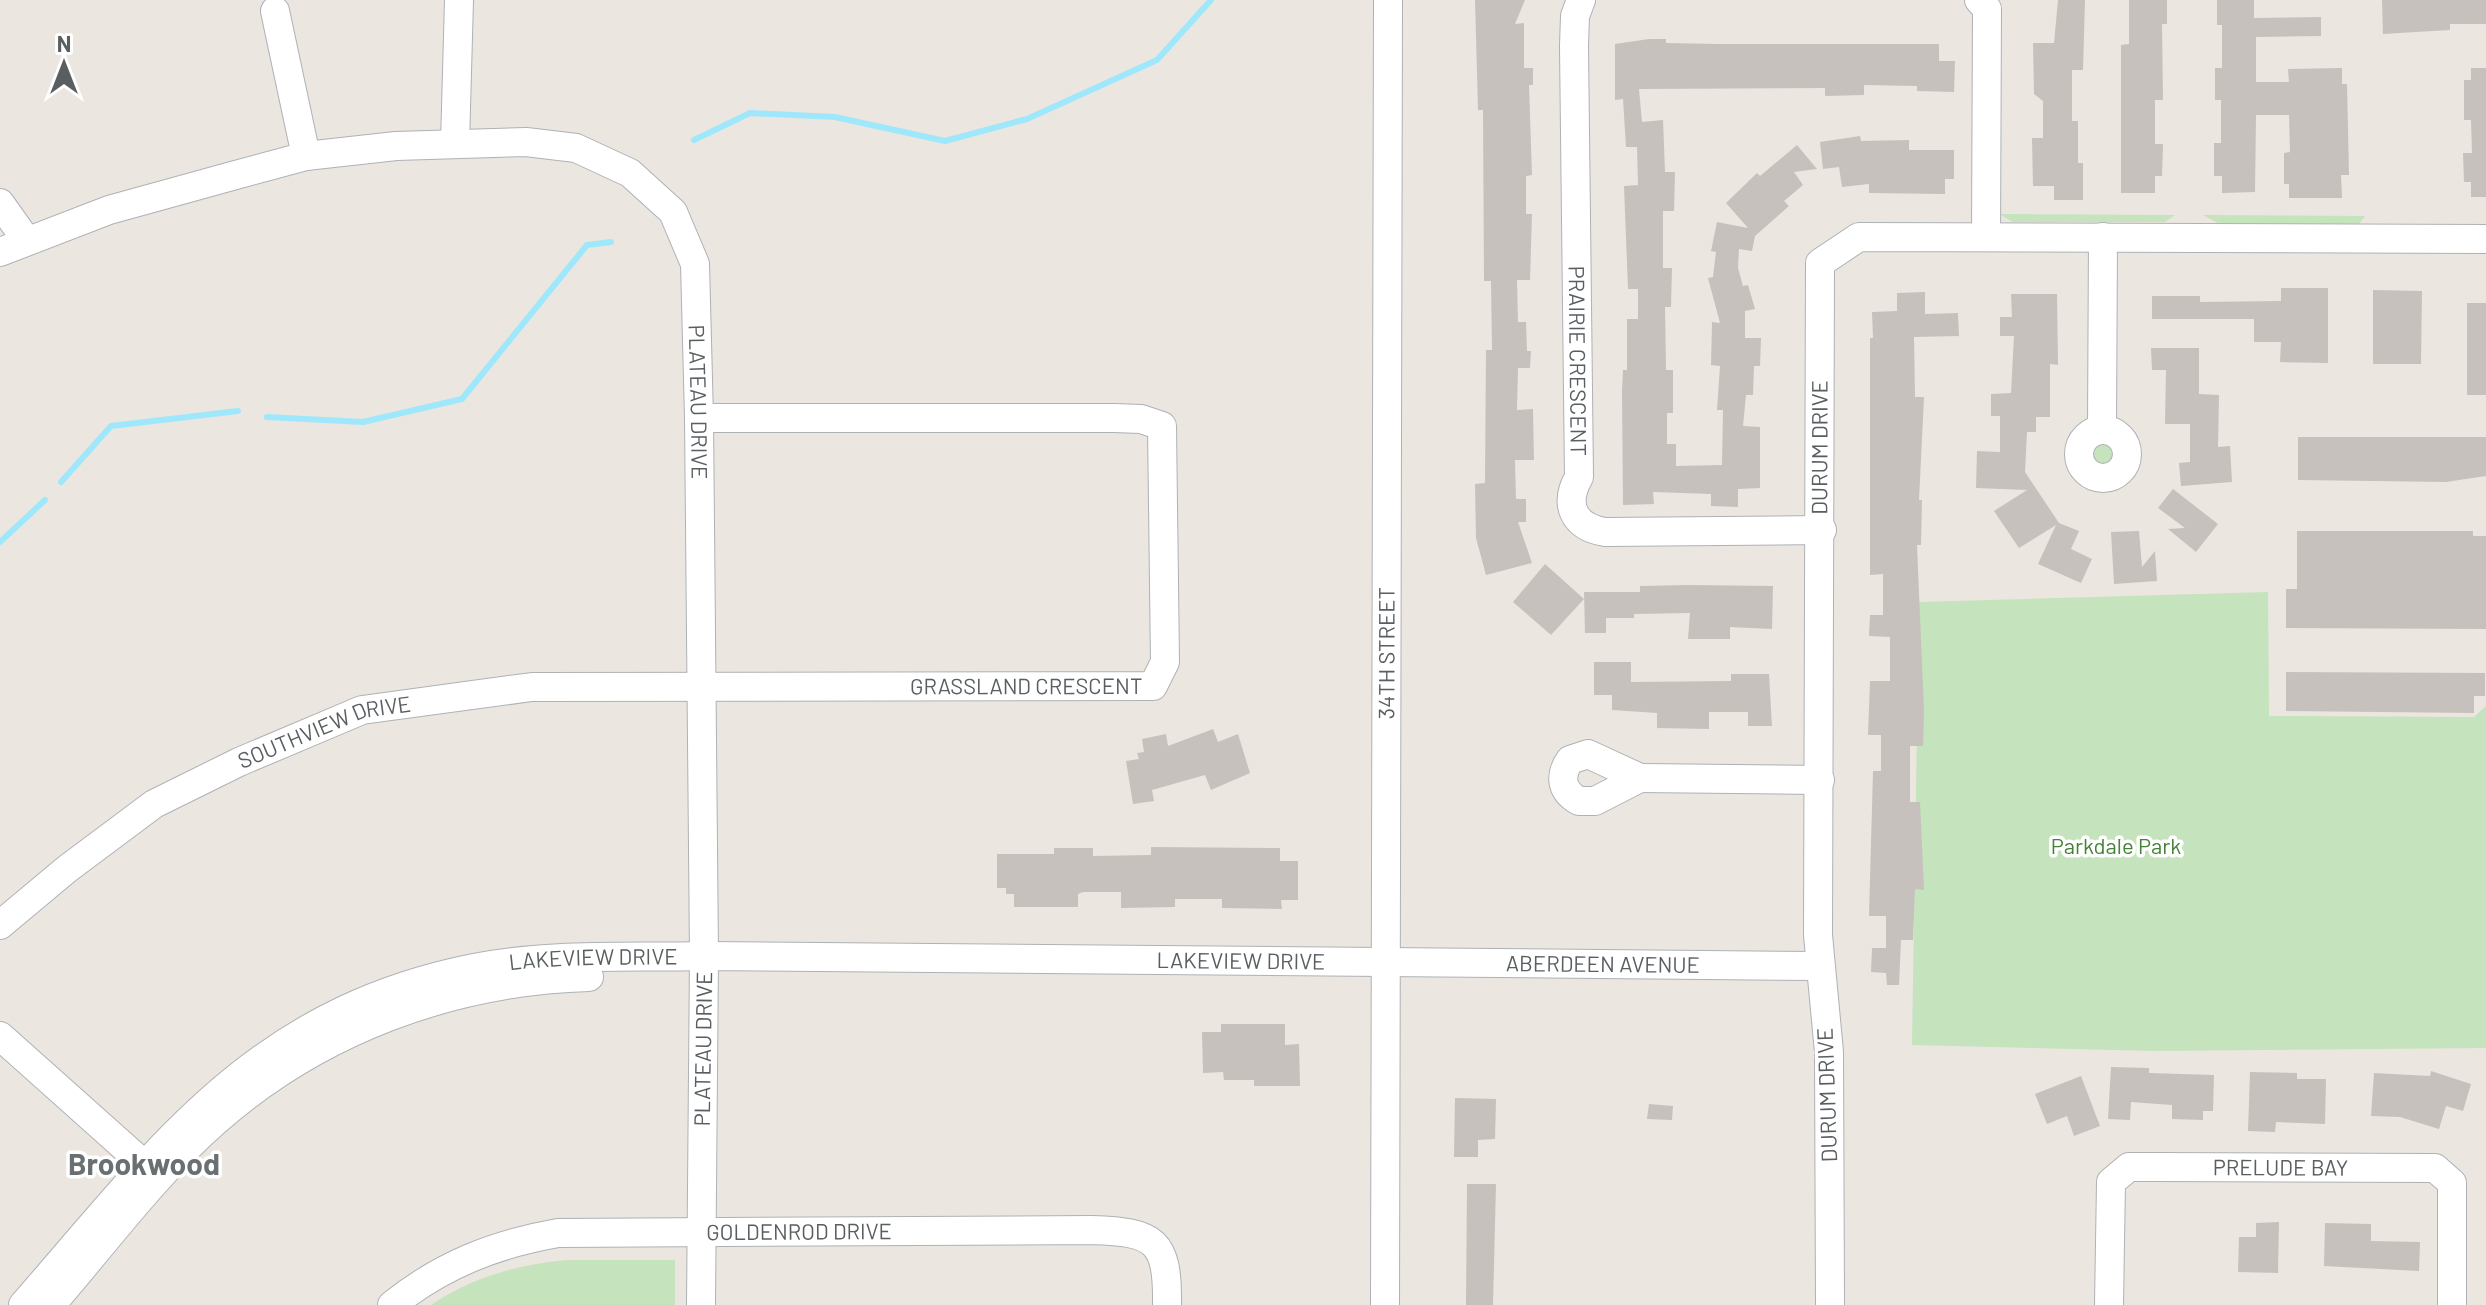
<svg xmlns="http://www.w3.org/2000/svg" width="2486" height="1305" font-family="Barlow,sans-serif">
	<style>
		.green { fill: #c5e3bc }
		.lines { fill: none; stroke-linecap: round; stroke-linejoin: round }
		.stream { stroke: #9fe8fc; stroke-width: 6 }
		.building { fill: #c6c1bd }
		.minor-casing { stroke: #aeb2b5; stroke-width: 30 }
		.minor { stroke: #fff; stroke-width: 28 }
		.labels { text-anchor: middle; stroke-width: 7; stroke-linejoin: round; paint-order: stroke }
		.street-label { font-size: 22px; fill: #595e61; stroke: #fff }
		.park-label { font-size: 22px; fill: #448237; stroke: #fff }
		.district-label { font-size: 30px; font-weight: bold; fill: #6a7072; stroke: #fff }
	</style>
	<rect width="100%" height="100%" fill="#ebe6e0"/>
	<g class="green">
		<path d="M1999,214L2175,215L2165,222H2013Z"/>
		<path d="M2203,215L2365,216L2359,224L2218,223Z"/>
		<circle cx="2103" cy="453" r="17"/>
		<path d="M2268,592L2269,716L2474,717L2486,706V1048L2155,1051L1912,1045L1919,602Z"/>
		<path d="M566,1260H675V1305H431C472,1277 517,1265 566,1260Z"/>
	</g>
	<g class="lines">
		<g class="stream">
			<path d="M694,140L750,113L835,117L945,141L1027,119L1157,60L1211,0"/>
			<path d="M267,417L363,422L462,399L587,245L611,242"/>
			<path d="M61,482L111,426L238,411"/>
			<path d="M0,542L45,500"/>
		</g>
	</g>
	<g class="building">
		<path d="M1475,0H1525L1515,24L1524,23V68H1533V85H1529L1532,175L1526,176V214H1532L1530,280H1517L1518,322H1526L1527,351H1531L1530,368H1518L1517,410L1533,409L1534,460H1515L1516,499H1526V522H1518L1532,563L1486,575L1476,538L1475,484L1485,483L1486,350H1492L1491,281H1484L1483,110H1478Z"/>
		<path d="M2058,0H2085L2083,70H2072V121H2078V163H2083V200H2054V186H2033L2032,138H2043V101L2034,94L2033,43H2054Z"/>
		<path d="M2129,0H2167V24H2162L2163,100H2155V144H2163L2162,176H2155V193H2121V45L2129,44Z"/>
		<path d="M2217,0H2254V18L2321,17V36L2256,37V82H2289L2288,69L2342,68V84H2347L2349,175H2341L2342,198H2289V184H2284V153L2290,152L2289,115H2256L2255,192L2222,193V176H2214V143H2221V100H2215V68H2222V25H2217Z"/>
		<path d="M2382,0H2486V24H2450V30L2383,34Z"/>
		<path d="M1649,39H1666V43L1718,44H1939V61H1955L1954,92L1917,91V86L1864,85V95L1825,96V88L1639,89L1642,122L1663,120L1665,172H1675L1674,211H1663V268H1672L1671,307H1665L1666,370H1673V413H1667V444H1676V466L1722,465L1723,410H1717L1720,366L1711,365L1712,322L1720,323L1708,278L1713,277L1716,252L1711,251L1717,222L1748,228L1726,203L1757,173L1760,176L1797,145L1817,169L1794,172L1803,185L1784,201L1789,206L1755,236L1752,251L1739,249L1738,268L1743,286L1748,285L1755,309L1745,311V338H1761L1760,366H1754L1753,395H1746L1743,426L1760,427V488L1738,489V507L1711,506V494L1653,492L1654,504L1623,505L1622,391L1623,370H1627V319H1638V289H1628L1624,186L1638,185L1637,147H1626L1623,99L1615,100V44Z"/>
		<path d="M2471,68H2486V197H2471V182H2464L2463,153H2472L2471,120H2464V80H2471Z"/>
		<path d="M1860,136L1861,141L1909,140V150H1954V179H1945V194L1869,193V184L1842,187L1839,167L1823,169L1820,142Z"/>
		<path d="M2281,288H2328V363L2280,362L2281,342H2254V319H2152V296H2200V302L2281,301Z"/>
		<path d="M2373,290L2422,291L2421,364H2373Z"/>
		<path d="M1925,292V314L1958,313L1959,336L1914,337L1915,397H1924L1919,500H1922L1921,545H1917L1924,712L1923,746H1910V802H1920L1924,890L1915,889L1913,940H1901L1899,985H1887L1886,973L1871,972L1872,948H1886V916H1869L1873,771H1881V735H1868L1870,681H1890V637L1869,636L1870,615H1883V574L1870,575V338H1873L1872,312L1897,311V293Z"/>
		<path d="M2011,294H2057L2058,365L2050,364V417H2036V432H2027L2025,472L2059,523L2079,531L2071,549L2092,559L2081,583L2038,564L2056,525L2019,548L1994,511L2027,490L1976,488L1977,451L2000,452V416H1991V394L2011,393L2014,336H2000V317H2012Z"/>
		<rect x="2467" y="303" width="19" height="92"/>
		<path d="M2151,348H2199V394L2219,395L2218,447L2230,446L2232,482L2181,486L2179,463L2190,462V424H2165L2166,370H2152Z"/>
		<path d="M2298,437H2486V476L2446,482L2298,480Z"/>
		<path d="M2173,489L2218,524L2196,552L2168,529L2185,528L2158,508Z"/>
		<path d="M2139,531L2142,567L2155,551L2157,581L2114,584L2111,532Z"/>
		<path d="M2297,531H2473V536H2486V629L2286,628V589H2297Z"/>
		<path d="M1545,564L1584,599L1551,635L1513,602Z"/>
		<path d="M1688,585L1773,586L1772,629L1730,627V639H1688L1690,613L1634,614V618H1606V633H1585L1584,592H1640V586Z"/>
		<path d="M1594,662H1631V682L1731,681V674H1769L1772,726H1748V712H1709V729L1657,728V713L1612,710V695H1594Z"/>
		<path d="M2286,672L2485,673V696H2474V713L2286,711Z"/>
		<path d="M1213,729L1218,742L1238,734L1250,773L1211,790L1205,775L1152,790L1154,801L1133,804L1126,761L1139,759L1137,753L1144,752L1142,739L1166,734L1168,746Z"/>
		<path d="M1151,847L1280,848V861H1298V900H1281L1282,909L1222,908V899H1175V907L1121,908V892H1083L1078,894V907H1014V894H1006V888H997V854H1054V848H1093V856L1151,855Z"/>
		<path d="M1221,1024H1285V1045L1299,1044L1300,1086H1254V1080H1224L1223,1072L1203,1073L1202,1032H1221Z"/>
		<path d="M2111,1067L2149,1068V1073L2214,1075L2213,1111H2203V1120L2172,1119V1105L2131,1102L2130,1120L2108,1119Z"/>
		<path d="M2431,1071L2471,1084L2463,1111L2446,1106L2439,1129L2400,1117L2371,1116L2374,1073L2430,1076Z"/>
		<path d="M2250,1072L2297,1073V1079H2326L2325,1124L2276,1122L2275,1132L2248,1131Z"/>
		<path d="M2081,1076L2100,1126L2074,1136L2067,1116L2047,1124L2035,1094Z"/>
		<path d="M1455,1098L1496,1099L1495,1139L1478,1140V1157H1454Z"/>
		<path d="M1649,1104L1673,1106L1672,1120L1647,1119Z"/>
		<path d="M1467,1184H1496L1493,1305H1466Z"/>
		<path d="M2279,1222L2278,1273L2238,1272L2239,1237H2256V1223Z"/>
		<path d="M2325,1223L2371,1224V1241L2420,1242L2419,1271L2324,1266Z"/>
	</g>
	<g class="lines">
		<defs>
			<g id="minor">
				<path id="s1" d="M1581,0L1575,16L1574,46L1579,477C1563,505 1574,527 1605,532L1822,530"/>
				<path d="M1979,0L1987,9L1986,237"/>
				<path d="M275,11L306,156"/>
				<path d="M455,144L459,0"/>
				<path d="M0,203L27,241"/>
				<path id="s2" d="M0,252L109,210L232,176L306,156L396,146L526,142L576,148L630,173L673,212L695,264L699,418L704,956L701,1305"/>
				<path d="M2102,429L2103,237"/>
				<circle cx="2103" cy="454" r="24"/>
				<path d="M1588,754L1640,778L1595,801H1579C1561,791 1559,776 1570,760Z"/>
				<path d="M1640,778L1820,780"/>
				<path id="s3" d="M0,925L67,869L154,804L239,762L362,710L532,687L1153,686L1165,662L1162,426L1141,419L1114,418H699"/>
				<path d="M0,1036L158,1177"/>
				<path id="s4" d="M23,1305C161,1147 254,1012 474,968C549,953 629,958 704,956L1819,966"/>
				<path d="M51,1305C105,1243 155,1174 217,1120C320,1030 452,981 589,977"/>
				<path id="s5" d="M392,1305C442,1265 495,1244 558,1233L1092,1230C1155,1232 1168,1240 1167,1305"/>
				<path id="s6" d="M1385,1305L1388,0"/>
				<path id="s7" d="M1830,1305L1829,1052L1818,935L1820,263L1859,237L2486,239"/>
				<path id="s8" d="M2109,1305L2111,1182L2129,1167H2158L2435,1168L2452,1183V1305"/>
			</g>
		</defs>
		<use href="#minor" class="minor-casing"/>
		<use href="#minor" class="minor"/>
	</g>
	<g class="labels">
		<g class="street-label">
			<text dy="8" stroke="none"><textPath href="#s1" startOffset="362">PRAIRIE CRESCENT</textPath></text>
			<text dy="8" stroke="none"><textPath href="#s2" startOffset="904">PLATEAU DRIVE</textPath></text>
			<text dy="8" stroke="none"><textPath href="#s7" startOffset="858">DURUM DRIVE</textPath></text>
			<text dy="8" stroke="none"><textPath href="#s6" startOffset="652">34TH STREET</textPath></text>
			<text dy="8" stroke="none"><textPath href="#s3" startOffset="1090">GRASSLAND CRESCENT</textPath></text>
			<text dy="8" stroke="none"><textPath href="#s3" startOffset="382">SOUTHVIEW DRIVE</textPath></text>
			<text dy="8" stroke="none"><textPath href="#s4" startOffset="696">LAKEVIEW DRIVE</textPath></text>
			<text dy="8" stroke="none"><textPath href="#s4" startOffset="1344">LAKEVIEW DRIVE</textPath></text>
			<text dy="8" stroke="none"><textPath href="#s4" startOffset="1706">ABERDEEN AVENUE</textPath></text>
			<text transform="translate(703 1049) rotate(-89)" y="8">PLATEAU DRIVE</text>
			<text transform="translate(1827 1095) rotate(-92)" y="8">DURUM DRIVE</text>
			<text dy="8" stroke="none"><textPath href="#s8" startOffset="298">PRELUDE BAY</textPath></text>
			<text dy="8" stroke="none"><textPath href="#s5" startOffset="424">GOLDENROD DRIVE</textPath></text>
		</g>
		<g class="park-label">
			<text x="2116" y="854">Parkdale Park</text>
		</g>
		<g class="district-label">
			<text x="144" y="1175">Brookwood</text>
		</g>
	</g>
	<g transform="translate(64 64)" stroke="#ffffff" stroke-width="6" paint-order="stroke">
	<path d="M0-6L14 30L0 20L-14 30Z" fill="#595e61"/>
	<text y="-12" font-size="22" font-weight="bold" text-anchor="middle" fill="#595e61">N</text>
	</g>
</svg>
